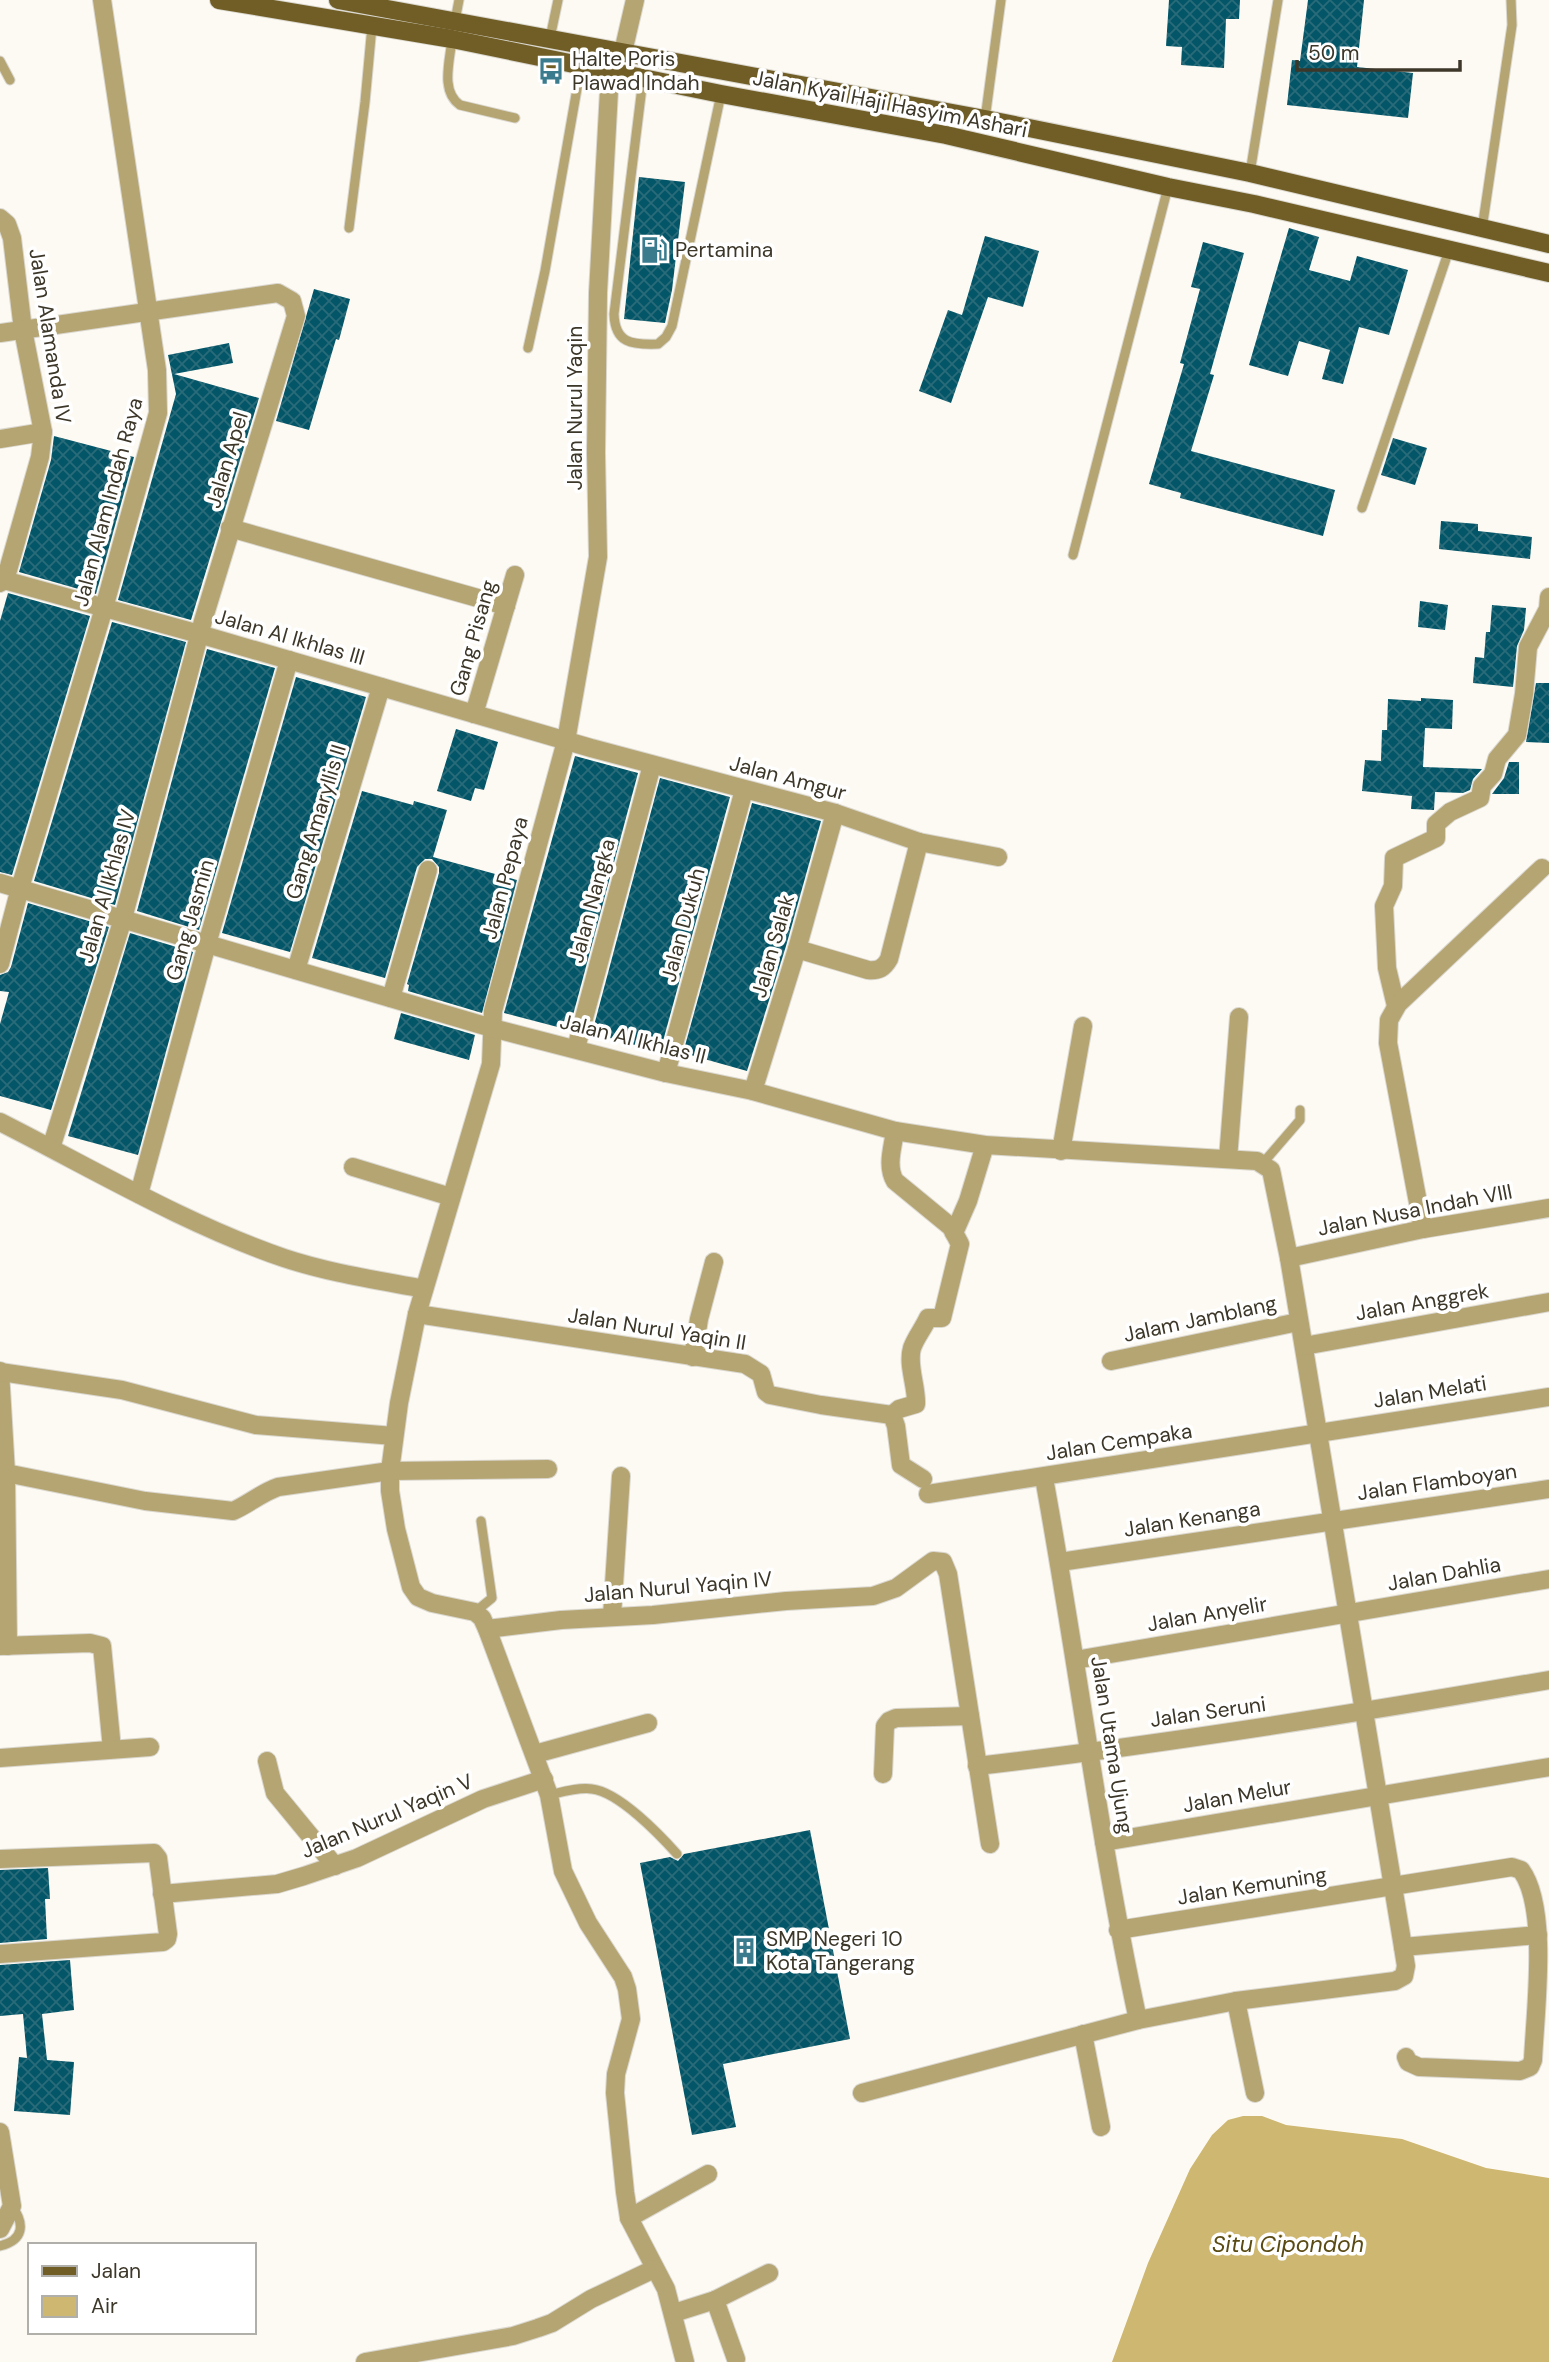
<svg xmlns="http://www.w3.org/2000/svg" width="1549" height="2362" font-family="'DM Sans',sans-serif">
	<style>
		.water { fill: #ceb771 }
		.building { fill: url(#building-cross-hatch) }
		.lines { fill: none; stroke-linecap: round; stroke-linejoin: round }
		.lane-casing { stroke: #dad7cf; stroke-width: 11 }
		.street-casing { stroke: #dad7cf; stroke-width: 20 }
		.primary-casing { stroke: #dad7cf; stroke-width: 20 }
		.lane { stroke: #b5a573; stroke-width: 9 }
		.street { stroke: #b5a573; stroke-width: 18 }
		.primary { stroke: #705e26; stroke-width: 18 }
		.labels { text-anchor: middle; stroke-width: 7; stroke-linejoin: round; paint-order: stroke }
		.poi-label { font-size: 21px; fill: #3c3729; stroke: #fff; text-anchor: start }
		.street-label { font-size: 21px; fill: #3c3729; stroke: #fff }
		.water-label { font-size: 23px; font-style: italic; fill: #5a4a13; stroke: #fff }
	</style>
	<defs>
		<pattern id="building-cross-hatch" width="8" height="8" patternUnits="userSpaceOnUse" patternTransform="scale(1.75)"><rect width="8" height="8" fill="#035568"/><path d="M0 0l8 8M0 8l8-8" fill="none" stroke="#2a6b79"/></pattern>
	</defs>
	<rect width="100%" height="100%" fill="#fdfaf3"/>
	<path class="water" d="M1243,2116H1262L1286,2125L1402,2139L1486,2168L1549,2178V2362H1112L1148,2263L1190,2169L1212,2135L1228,2120Z"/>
	<g class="building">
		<path d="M1169,0H1240L1239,19H1226L1224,68L1181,65L1182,47L1166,46Z"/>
		<path d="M1308,0H1364L1357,67L1413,73L1408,118L1287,105L1292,60L1300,61Z"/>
		<path d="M639,177L685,182L672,290L665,323L624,319Z"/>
		<path d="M1289,228L1319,237L1309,270L1350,281L1357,256L1408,270L1389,335L1359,327L1343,384L1322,379L1330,350L1299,341L1288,376L1249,365Z"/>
		<path d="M985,236L1039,251L1023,307L988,297L951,403L919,391L948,310L962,315Z"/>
		<path d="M1203,242L1244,253L1210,374L1214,375L1191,451L1335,490L1323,536L1180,498L1181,493L1149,484L1184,364L1180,363L1200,289L1191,287Z"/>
		<path d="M314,289L350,299L339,340L336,339L309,430L276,421Z"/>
		<path d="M229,343L233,363L174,374L259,398L191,620L118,600L176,394L168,355Z"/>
		<path d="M54,436L134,457L96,594L19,572L51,460Z"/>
		<path d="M1393,438L1427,448L1415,485L1381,475Z"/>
		<path d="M1441,521L1478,524V531L1532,537L1530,559L1439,549Z"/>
		<path d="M8,593L90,616L12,875L0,872V621Z"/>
		<path d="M1420,601L1448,605L1445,630L1418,627Z"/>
		<path d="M1492,605L1526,608L1524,630L1517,646L1513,687L1473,683L1475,657L1484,658L1486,632H1490Z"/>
		<path d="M112,622L186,642L115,905L34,881Z"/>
		<path d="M207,649L275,668L199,930L137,911Z"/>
		<path d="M296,677L366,697L290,952L222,933Z"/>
		<path d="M1536,683H1549V743L1526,742Z"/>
		<path d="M1421,698L1453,700L1452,729L1425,728L1423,767L1482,769L1473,779L1470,790L1463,793L1435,792L1434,810L1411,809L1412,796L1362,791L1365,760L1381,761L1382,730H1387L1388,699L1421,701Z"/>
		<path d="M456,729L498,742L484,790L475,788L471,801L437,791Z"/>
		<path d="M575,756L638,773L569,1030L504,1013Z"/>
		<path d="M1509,762H1519V794H1492L1504,778Z"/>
		<path d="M660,778L730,797L660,1052L592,1033Z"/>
		<path d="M362,791L413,805L414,801L447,810L433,857L517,880L482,1013L408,991L409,985L407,984L439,873V867L432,859H425L417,867L385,978L312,958Z"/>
		<path d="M752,803L821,821L786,946L747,1071L683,1053Z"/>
		<path d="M28,903L109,927L51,1110L0,1096V1024L9,992L0,991V975L8,972L11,967Z"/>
		<path d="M130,933L193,952L138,1155L68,1136Z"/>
		<path d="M401,1013L475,1035L469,1060L394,1039Z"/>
		<path d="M810,1830L850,2039L723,2064L736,2127L692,2135L640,1863L670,1857L678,1861L684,1854Z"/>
		<path d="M48,1868L50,1899H45L47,1939L0,1943V1870Z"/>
		<path d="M70,1960L74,2010L42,2014L47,2060L74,2062L70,2115L14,2111L19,2057L27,2058L23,2014L0,2016V1965Z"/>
	</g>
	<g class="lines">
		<defs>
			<g id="lane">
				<path d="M455,21L459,0"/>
				<path d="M550,38L558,0"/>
				<path d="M452,39C450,61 440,91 460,105L515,118"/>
				<path d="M0,61L10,80"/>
				<path d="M643,79L614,314C615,343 631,345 658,344L666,337L672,326L721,94"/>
				<path d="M985,119L1001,0"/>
				<path d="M1250,173L1278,0"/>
				<path d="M349,228L365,102L372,26"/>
				<path d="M1482,229L1512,25L1511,0"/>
				<path d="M528,348L545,271L581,66"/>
				<path d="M1362,508L1449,250"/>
				<path d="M1073,555L1168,187"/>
				<path d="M1263,1163L1300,1120V1110"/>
				<path d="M475,1612L492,1598L481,1521"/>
				<path d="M549,1795C562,1792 579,1787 592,1789C619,1792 660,1835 677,1854"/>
				<path d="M0,2246C24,2240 25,2224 12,2206"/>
			</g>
			<g id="street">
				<path d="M623,52L635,0"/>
				<path d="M610,72L598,293L596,453L598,557L566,741L493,1011L491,1064L417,1314L399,1403L390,1471V1491L396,1529L411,1587L418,1597L432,1603L475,1612L482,1618L487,1629L549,1795L563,1871L588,1923L623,1977L627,1989L631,2019L616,2074L615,2093L625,2192L629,2218L666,2289L685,2362"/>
				<path d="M0,218L7,224L12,238L23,330L43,432L40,457L8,570L0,583"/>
				<path d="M0,333L278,293L292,301L296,316L203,621L122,922L51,1148"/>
				<path d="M0,439L43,432"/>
				<path d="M230,528L506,606"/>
				<path d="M0,579L199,634L591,748L835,813L919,842L998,857"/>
				<path d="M474,714L515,575"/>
				<path d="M0,883L492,1028L666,1073L753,1091L895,1131L985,1145L1257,1161L1271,1170L1289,1258L1403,1947L1406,1966L1404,1976L1395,1981L1236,2001L1138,2020L862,2093"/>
				<path d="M797,949L868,970C879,971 884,968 889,959L919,842"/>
				<path d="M0,964L20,888L104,608L158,413L157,370L102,0"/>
				<path d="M296,970L381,687"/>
				<path d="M391,998L428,870"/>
				<path d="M1396,1006L1387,968L1384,906L1393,886L1394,858L1436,838V824L1450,812L1480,798L1482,786L1493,774L1497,759L1517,735L1524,694L1528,647L1548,609L1549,597"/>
				<path d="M576,1048L652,765"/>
				<path d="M666,1073L744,790"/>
				<path d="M753,1091L797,949L835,813"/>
				<path d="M0,1122C93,1169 185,1224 284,1258C329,1273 377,1280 424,1289"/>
				<path d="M895,1131C893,1147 886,1166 895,1181L951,1227L960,1244L942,1318H928C923,1329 916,1337 912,1348C907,1365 917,1387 916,1404L899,1409L892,1415L896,1426L901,1465L923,1479"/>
				<path d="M1061,1151L1083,1026"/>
				<path d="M1228,1159L1239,1017"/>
				<path d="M353,1167L451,1197"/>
				<path d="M139,1194L207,944L289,660"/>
				<path d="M1423,1229L1388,1043L1389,1020L1398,1004L1542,868"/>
				<path d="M954,1233L968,1201L985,1145"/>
				<path d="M1289,1258L1423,1229L1549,1208"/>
				<path d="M417,1314L745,1364L761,1374L766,1392L770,1395L821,1405L892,1415"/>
				<path d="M1304,1346L1549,1302"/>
				<path d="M693,1357L699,1319L714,1262"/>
				<path d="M1111,1361L1298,1322"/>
				<path d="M0,1371L6,1473L8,1646"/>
				<path d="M0,1372L122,1390L256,1425L394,1436"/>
				<path d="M6,1473L145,1501L233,1511C249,1504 261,1493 278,1487L390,1471L548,1469"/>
				<path d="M1044,1478C1077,1658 1099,1840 1138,2020"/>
				<path d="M928,1494L1549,1397"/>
				<path d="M1060,1562L1549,1489"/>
				<path d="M612,1616L621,1476"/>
				<path d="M487,1629L561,1620L653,1615L786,1601L873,1596L896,1588L933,1561L943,1562L948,1574L990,1844"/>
				<path d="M0,1646L90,1643L102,1646L112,1749"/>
				<path d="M1075,1660L1549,1579"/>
				<path d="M535,1754L648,1723"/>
				<path d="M0,1758L150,1747"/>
				<path d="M267,1761L275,1793L335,1866"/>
				<path d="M977,1766C1168,1744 1359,1713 1549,1680"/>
				<path d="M883,1774L885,1726L889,1721L896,1718L970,1716"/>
				<path d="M1104,1842L1549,1767"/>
				<path d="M0,1859L154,1853L158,1858L168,1934L167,1939L163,1942L0,1954"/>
				<path d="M162,1894L277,1884L304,1876L357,1858L483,1799L544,1779"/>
				<path d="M1118,1930L1512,1867L1521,1870C1549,1908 1535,2012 1533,2060L1530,2067L1520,2071L1419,2067L1408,2062L1406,2057"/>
				<path d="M1403,1947L1538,1935"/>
				<path d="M1236,2001L1255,2093"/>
				<path d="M1083,2034L1101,2127"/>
				<path d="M0,2132L12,2206L0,2229"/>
				<path d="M629,2218L708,2174"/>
				<path d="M715,2300L736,2359"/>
				<path d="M674,2313L715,2300L769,2273"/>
				<path d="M365,2362L513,2336L538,2328L552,2323L591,2299L654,2269"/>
			</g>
			<g id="primary">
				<path d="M219,0L452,39L721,94L946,135L1168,187L1254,204L1549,273"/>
				<path d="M338,0L985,119L1250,173L1549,244"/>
			</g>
		</defs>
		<use href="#lane" class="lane-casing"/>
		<use href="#street" class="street-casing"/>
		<use href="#primary" class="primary-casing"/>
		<use href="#lane" class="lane"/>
		<use href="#street" class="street"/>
		<use href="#primary" class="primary"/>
	</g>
	<defs>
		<symbol id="bus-bare" viewBox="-9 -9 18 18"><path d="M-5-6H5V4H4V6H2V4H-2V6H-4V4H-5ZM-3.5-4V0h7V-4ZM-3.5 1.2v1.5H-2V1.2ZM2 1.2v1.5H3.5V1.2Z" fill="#3a7b8e" stroke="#fff" stroke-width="2.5" paint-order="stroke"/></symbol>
		<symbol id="fuel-bare" viewBox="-9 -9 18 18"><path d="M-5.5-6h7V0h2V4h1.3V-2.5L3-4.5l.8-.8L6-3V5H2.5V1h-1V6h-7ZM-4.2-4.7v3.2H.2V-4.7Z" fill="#3a7b8e" stroke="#fff" stroke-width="2.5" paint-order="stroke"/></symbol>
		<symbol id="building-bare" viewBox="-9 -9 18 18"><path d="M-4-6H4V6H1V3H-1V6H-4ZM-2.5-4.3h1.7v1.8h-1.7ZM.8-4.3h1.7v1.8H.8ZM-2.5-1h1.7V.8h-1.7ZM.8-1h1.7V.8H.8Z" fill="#3a7b8e" stroke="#fff" stroke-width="2.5" paint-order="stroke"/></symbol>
	</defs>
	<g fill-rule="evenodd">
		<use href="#bus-bare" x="532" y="52" width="38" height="38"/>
		<use href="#fuel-bare" x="635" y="231" width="38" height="38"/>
		<use href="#building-bare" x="726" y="1932" width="38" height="38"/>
	</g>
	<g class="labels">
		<g class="poi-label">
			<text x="572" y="66">Halte Poris<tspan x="572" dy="24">Plawad Indah</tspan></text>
			<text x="675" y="257">Pertamina</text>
			<text x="766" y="1946">SMP Negeri 10<tspan x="766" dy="24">Kota Tangerang</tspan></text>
		</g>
		<g class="street-label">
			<text transform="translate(890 104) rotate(11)" y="7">Jalan Kyai Haji Hasyim Ashari</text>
			<text transform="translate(50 336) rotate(81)" y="7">Jalan Alamanda IV</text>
			<text transform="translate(575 408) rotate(-90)" y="7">Jalan Nurul Yaqin</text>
			<text transform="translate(227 460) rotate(-73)" y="7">Jalan Apel</text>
			<text transform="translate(108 502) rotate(-75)" y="7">Jalan Alam Indah Raya</text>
			<text transform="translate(290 637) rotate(16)" y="7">Jalan Al Ikhlas III</text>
			<text transform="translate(473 638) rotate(-74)" y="7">Gang Pisang</text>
			<text transform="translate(788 778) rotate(15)" y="7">Jalan Amgur</text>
			<text transform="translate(316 822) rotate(-73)" y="7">Gang Amaryllis II</text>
			<text transform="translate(505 878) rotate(-75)" y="7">Jalan Pepaya</text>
			<text transform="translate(107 886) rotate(-74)" y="7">Jalan Al Ikhlas IV</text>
			<text transform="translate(592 901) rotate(-75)" y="7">Jalan Nangka</text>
			<text transform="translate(190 920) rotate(-74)" y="7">Gang Jasmin</text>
			<text transform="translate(683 925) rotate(-75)" y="7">Jalan Dukuh</text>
			<text transform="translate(773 946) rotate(-74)" y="7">Jalan Salak</text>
			<text transform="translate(633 1039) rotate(14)" y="7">Jalan Al Ikhlas II</text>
			<text transform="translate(1415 1210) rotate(-11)" y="7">Jalan Nusa Indah VIII</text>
			<text transform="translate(1422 1302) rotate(-10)" y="7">Jalan Anggrek</text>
			<text transform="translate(1200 1319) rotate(-12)" y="7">Jalam Jamblang</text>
			<text transform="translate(657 1329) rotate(9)" y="7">Jalan Nurul Yaqin II</text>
			<text transform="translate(1430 1392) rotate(-9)" y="7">Jalan Melati</text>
			<text transform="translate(1119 1442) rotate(-9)" y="7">Jalan Cempaka</text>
			<text transform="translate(1437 1482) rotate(-8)" y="7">Jalan Flamboyan</text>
			<text transform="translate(1192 1519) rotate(-9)" y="7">Jalan Kenanga</text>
			<text transform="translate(1444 1574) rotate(-10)" y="7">Jalan Dahlia</text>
			<text transform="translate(678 1587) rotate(-5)" y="7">Jalan Nurul Yaqin IV</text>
			<text transform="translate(1207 1614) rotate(-10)" y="7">Jalan Anyelir</text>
			<text transform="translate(1208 1712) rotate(-8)" y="7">Jalan Seruni</text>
			<text transform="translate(1112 1745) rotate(81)" y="7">Jalan Utama Ujung</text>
			<text transform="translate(1237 1796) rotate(-10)" y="7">Jalan Melur</text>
			<text transform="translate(387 1816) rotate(-23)" y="7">Jalan Nurul Yaqin V</text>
			<text transform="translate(1252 1886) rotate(-9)" y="7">Jalan Kemuning</text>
		</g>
		<g class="water-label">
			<text x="1288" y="2252">Situ Cipondoh</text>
		</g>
	</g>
	<rect x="28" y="2243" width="228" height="91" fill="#ffffff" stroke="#b1afa9" stroke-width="2"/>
	<rect x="42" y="2266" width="35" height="10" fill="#705e26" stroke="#b1afa9" stroke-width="2"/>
	<text x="91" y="2278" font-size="21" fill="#3c3729">Jalan</text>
	<rect x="42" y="2296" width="35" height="21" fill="#ceb771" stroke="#b1afa9" stroke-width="2"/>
	<text x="91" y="2313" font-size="21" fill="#3c3729">Air</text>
	<path d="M1297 60v10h163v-10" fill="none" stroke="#3c3729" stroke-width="3.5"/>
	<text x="1308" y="60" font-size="21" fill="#3c3729" stroke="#ffffff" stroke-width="5" paint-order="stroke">50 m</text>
</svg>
